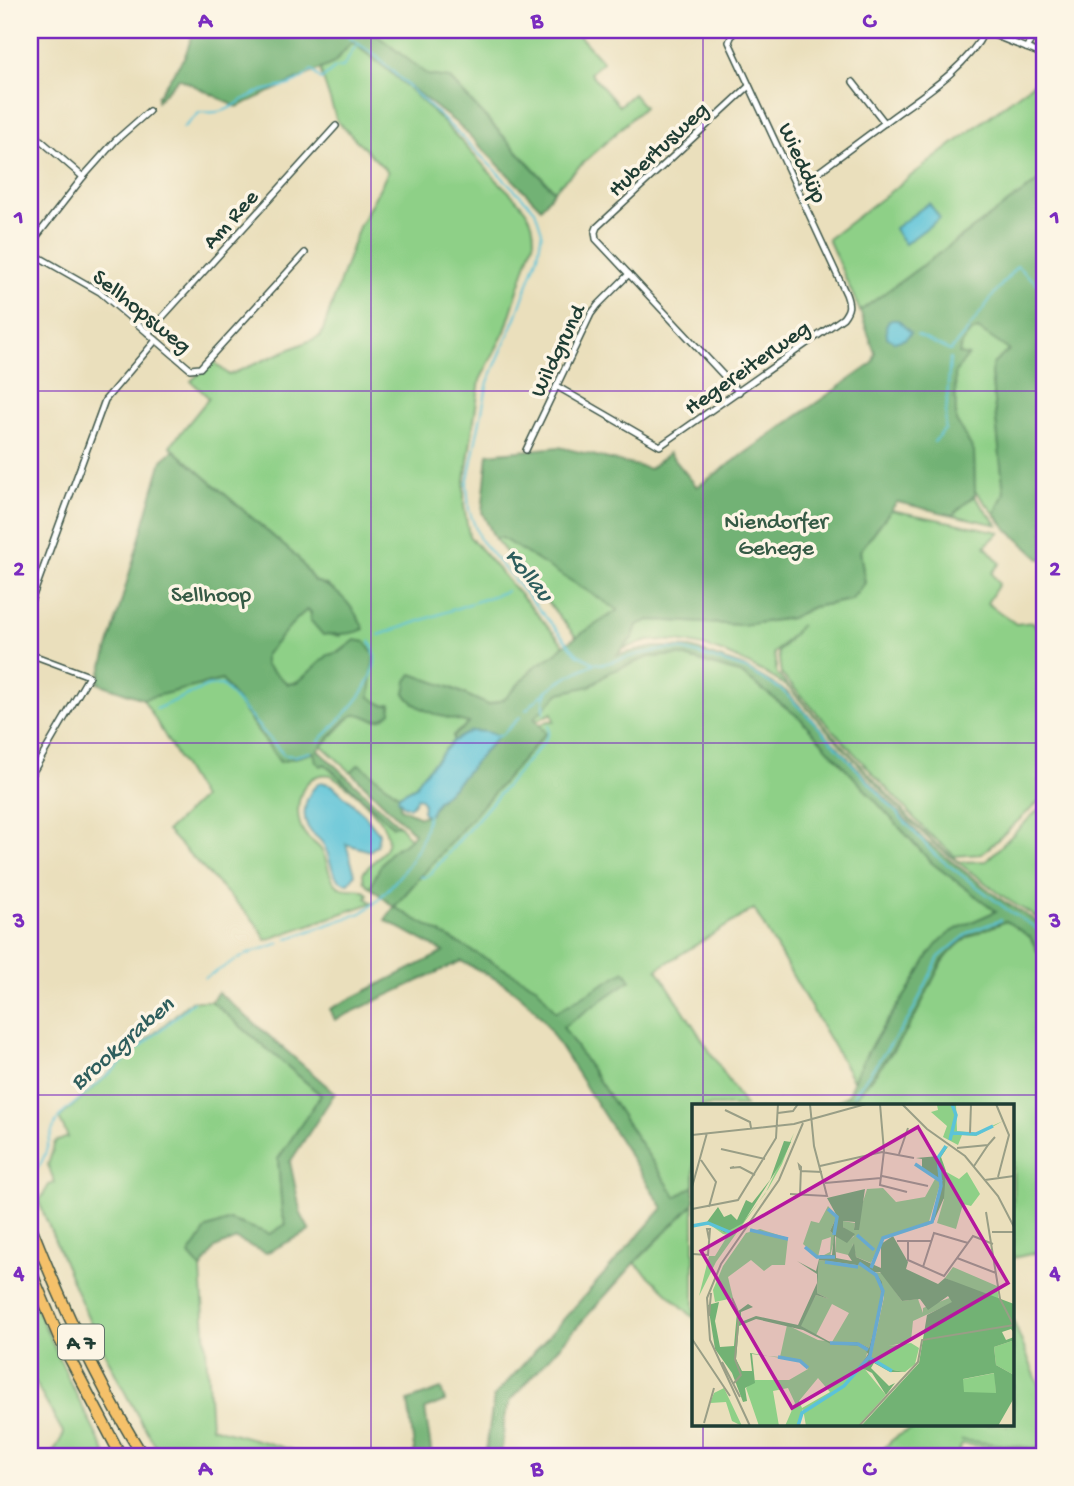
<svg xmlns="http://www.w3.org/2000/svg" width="1074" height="1486" font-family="'Gochi Hand',sans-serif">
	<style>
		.green { fill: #8ed087; stroke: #56865e; stroke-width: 2 }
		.forest { fill: #72b274; stroke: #487854; stroke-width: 2 }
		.water { fill: #5bc3d8; stroke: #3d8086; stroke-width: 2 }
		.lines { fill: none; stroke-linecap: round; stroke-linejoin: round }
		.stream { stroke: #5bc3d8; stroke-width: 2 }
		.minor-casing { stroke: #3d5548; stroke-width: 8 }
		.motorway-casing { stroke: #3d5548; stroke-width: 13 }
		.minor { stroke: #fff; stroke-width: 5 }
		.motorway { stroke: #f5c16b; stroke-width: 10 }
		.grid { fill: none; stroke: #7b2cbf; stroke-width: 2; stroke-opacity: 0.55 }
		.labels { text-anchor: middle; stroke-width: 7; stroke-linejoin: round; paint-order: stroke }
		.shield { fill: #fcf5e5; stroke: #617469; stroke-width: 2 }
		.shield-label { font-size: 21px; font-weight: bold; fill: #1f3d34 }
		.street-label { font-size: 23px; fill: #1f3d34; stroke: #fcf5e5 }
		.park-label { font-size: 23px; fill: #355a45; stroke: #fcf5e5 }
		.water-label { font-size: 24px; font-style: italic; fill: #2e5e5d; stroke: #fcf5e5 }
		.inset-river { fill: none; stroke: #5bc3d8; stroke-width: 3.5 }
		.inset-road { fill: none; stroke: #999e86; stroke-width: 2 }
		.view { fill: #b5179e; fill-opacity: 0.15; stroke: #b5179e; stroke-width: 3.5 }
		.inset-edge { fill: none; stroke: #1f3d34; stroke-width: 3.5 }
		.neatline { fill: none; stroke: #7b2cbf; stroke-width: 2.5 }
		.grid-label { font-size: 23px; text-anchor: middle; font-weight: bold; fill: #7b2cbf }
	</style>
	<rect width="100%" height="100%" fill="#fcf5e5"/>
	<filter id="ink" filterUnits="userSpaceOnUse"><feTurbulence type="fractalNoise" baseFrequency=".0143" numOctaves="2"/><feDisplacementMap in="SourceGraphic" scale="14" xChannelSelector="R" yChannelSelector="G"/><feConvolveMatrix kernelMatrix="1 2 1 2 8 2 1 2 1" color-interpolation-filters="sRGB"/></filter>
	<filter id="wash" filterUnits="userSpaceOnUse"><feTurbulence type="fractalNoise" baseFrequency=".00686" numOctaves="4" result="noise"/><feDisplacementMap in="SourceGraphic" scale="28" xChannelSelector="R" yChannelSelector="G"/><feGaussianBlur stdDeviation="1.57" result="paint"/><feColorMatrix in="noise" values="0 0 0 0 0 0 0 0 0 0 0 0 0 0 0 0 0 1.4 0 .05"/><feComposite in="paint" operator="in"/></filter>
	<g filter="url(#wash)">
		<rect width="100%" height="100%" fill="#eadfbc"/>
		<g class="green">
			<path d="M355,30H574L603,62L590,73L619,106L633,94L644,107L554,190L451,80L432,98Z"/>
			<path d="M352,42C405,80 449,127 492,175C503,187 520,200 528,214C533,222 534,232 534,240L505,331L480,380L464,487V506L469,536L564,645L554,655L534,667L505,699L488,705L450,687L405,693C416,713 450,718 470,723L453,735V741L419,779L416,786L399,795L359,765L351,772L322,746L352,715L383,705L369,698L374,655L347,646C341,652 334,652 327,657C314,666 305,682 288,684L265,665V655C279,640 291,622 307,610L329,634L340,636L328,585L314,581L298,558L170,446L209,398L191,381L213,361L229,375L321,336L359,227L388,172L337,121L320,69L334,63Z"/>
			<path d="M1044,75V177L860,311L828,239Z"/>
			<path d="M978,329L1010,350L993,364L991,373L1004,493L995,514L975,491L974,451L956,421L955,372L968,356L959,354C961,343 967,333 978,329Z"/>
			<path d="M974,496L998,525L952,515Z"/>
			<path d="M891,510L1000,532L985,546L1000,563L992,573L999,584L987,603L1016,624L1033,622L1044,637V778L1039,780L1044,797L982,854L955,856L927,832L781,674L778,652L801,625L774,653L777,674L913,822L936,844L960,862L986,861L1044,804V922L1008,900L935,845L912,823L789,688C749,662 699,635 649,641C640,643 631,646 623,649L633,637L637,625L650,620L743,625L791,618L813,607L851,600L865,583L860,551Z"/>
			<path d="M500,537L619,610L577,638L495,539Z"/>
			<path d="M679,655L742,674L800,718L932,863L996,911L972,922L929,955L913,984L875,1038L853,1080L754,909L657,969L745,1106H694V1186L676,1197L563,1027L630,980L625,972L556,1012L536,987L394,907L546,733L539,725L548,721H554L552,713L536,721L533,718L560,692L596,682L610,672L649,657Z"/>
			<path d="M222,680L280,762L316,752L324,763L393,826L399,825L410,839L370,887L364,881L363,873C370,864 381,857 386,847C397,825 348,786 331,775C301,769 291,811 303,831C307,840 317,843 322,851C328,861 328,878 338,886C347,893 359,885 368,894L366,898L372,903L266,940L255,922L167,831L202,798L143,699Z"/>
			<path d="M1006,921L1030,937L1044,963V1251L1013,1258V1106H843C866,1091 900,1043 914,1018C928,994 936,964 958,945C971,933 990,928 1006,921Z"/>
			<path d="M191,1001H211L321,1095L278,1159L282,1212L286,1224L270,1234L230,1220L207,1228L195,1259L201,1269L211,1427L314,1456H162C111,1376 75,1290 39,1202L49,1185L55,1183L48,1165L55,1142L68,1137L59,1118Z"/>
			<path d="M694,1204V1318L635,1263Z"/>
			<path d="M30,1294L71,1384L107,1456H51L64,1434L30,1374Z"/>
			<path d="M1013,1320L1044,1398V1449L961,1440L1044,1451V1454L962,1444L957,1456H879C903,1412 970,1425 1013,1425Z"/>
		</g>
		<g class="forest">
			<path d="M194,30H370L428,75L449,78L554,191L541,208L460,126L352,42L334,63L237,107L179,78L157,101V97L185,56Z"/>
			<path d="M1044,177V559H1040L1007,529L995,514L1004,493L991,373L993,364L1009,350L978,329C967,333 961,343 959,354L968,356L955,372L956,421L974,451L975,495L952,515L897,502L860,551L865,583L851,600L813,607L791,618L743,625L650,620L637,625L633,637L617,655L654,647L691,648L744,667L787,692L925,841L1003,901L1044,926V963L1030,937L1006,921L969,936L957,945L942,961L914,1018L899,1041L858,1094L843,1106H830L848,1095C862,1053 890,1020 913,983C923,966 931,947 947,935C962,924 981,919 996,911L932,863L800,718L742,674L679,655L649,657L610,672L590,686L560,693L534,718L546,733L394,907L537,987L556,1012L625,971L631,980L563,1027L676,1197L694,1186V1204L641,1256L511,1400L505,1416L501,1456H485L494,1397L663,1208L542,1018C517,987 496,979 461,961L335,1020L330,1009L444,952L385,920L394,907L370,887C376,877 379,864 389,854C398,844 407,846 414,833L351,772L359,764L399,795L400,808L420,817L430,814L437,802L454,786L498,736C480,728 469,731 453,741V736L469,723C449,718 416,713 405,693L407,681L412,674L449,687L488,705L505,699L534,667L554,655L564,645L618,610L500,537L495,539L482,512L488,454L559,447L650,469L669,453L697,487L873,363L875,353L860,311Z"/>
			<path d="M174,450L298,558L314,581C338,587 354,608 364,629C349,636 338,633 323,635L310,620L311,612L307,610C291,622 279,640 265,655V665L288,684L297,683L328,655L340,652L355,640L366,642L374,655L370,697L383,705L391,704V712C373,731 365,707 350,717C338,725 329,740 318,750L399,825L393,826L325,764L321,766L316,762L314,752L280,762L222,680L143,699L98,683L162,460Z"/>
			<path d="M218,992L335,1093L290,1162L301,1214L310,1231L266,1253L236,1239L215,1248L201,1269L189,1255L207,1228L230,1220L270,1234L286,1224L282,1212L278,1159L321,1095L211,1001Z"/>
			<path d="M441,1389L445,1401L425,1409L432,1456H415L408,1401Z"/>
		</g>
		<g class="water">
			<path d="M929,203L940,218L905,244L894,229Z"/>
			<path d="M889,320H898L911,333L905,339L894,342L887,337L886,326Z"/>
			<path d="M471,731L487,732L498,736L454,786L437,801L430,814H424L422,811L424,804L421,799L417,798L410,807L403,805L398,799L399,795L416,786L419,779L453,741Z"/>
			<path d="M321,782L332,785L364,814L379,833L377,845L370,851L346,844L355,874L349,883C330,884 332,856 323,844C320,839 315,836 311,832C299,817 305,792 321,782Z"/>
		</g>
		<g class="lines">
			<g class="stream">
				<path d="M338,30L375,55L408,86L458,133L535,210L542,232L538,255L517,315L488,382L467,484L469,510L480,540L577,654L594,663L603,664L640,654L669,649L685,650L746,669L783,691L813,721L935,855L1009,911L1035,927L1044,938"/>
				<path d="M183,128L200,112C233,115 231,103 257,93C283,83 288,92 312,70L321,80L335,68L343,67L357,44"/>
				<path d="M1031,278L1044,289"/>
				<path d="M999,288L1017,266L1029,277"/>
				<path d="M970,327L998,289"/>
				<path d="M917,335L950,351L968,330"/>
				<path d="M934,442L945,429L950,358"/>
				<path d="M379,635L507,591"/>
				<path d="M156,709L208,686L222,685L284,755L295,756L310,752"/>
				<path d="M526,710C551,685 562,679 593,664"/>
				<path d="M544,713V699L548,690"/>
				<path d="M496,737L503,734L520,717"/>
				<path d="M319,741C342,717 390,677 370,641"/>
				<path d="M421,877H425L431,873L544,742L549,732L548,725"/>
				<path d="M287,939L361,913C381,901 413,863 421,841C425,832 426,823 428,814"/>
				<path d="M205,978L245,955L280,943"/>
				<path d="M854,1095L910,1017L939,957L971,931L1001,920"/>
				<path d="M30,1178C52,1155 45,1135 61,1115L193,1002"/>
			</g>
		</g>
	</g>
	<g filter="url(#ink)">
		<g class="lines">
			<defs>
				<g id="minor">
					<path d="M981,30L1044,55"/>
					<path d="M1026,48L1038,30"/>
					<path d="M853,82L885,123"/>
					<path d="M30,131L83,177"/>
					<path d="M797,188C829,164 862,140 894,116C926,93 967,67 985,31"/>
					<path d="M30,245L83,177L116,140L149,111"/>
					<path d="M30,252L100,292L190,369L200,368L305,253"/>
					<path d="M148,333L336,126"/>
					<path d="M558,387L660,446L843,318C850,309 850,305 846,294L729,42L734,30"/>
					<path d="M739,392L596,239L595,232L597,227L749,86"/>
					<path d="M526,450L591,314L598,305L629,274"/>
					<path d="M30,604L105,400L156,340"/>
					<path d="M30,654L89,676L30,777"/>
					<path d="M30,1453L35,1456"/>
				</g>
				<g id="motorway">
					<path d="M30,1224C61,1303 97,1383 143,1456"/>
					<path d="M30,1269L60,1340L121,1456"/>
				</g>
			</defs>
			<use href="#minor" class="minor-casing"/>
			<use href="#motorway" class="motorway-casing"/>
			<use href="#minor" class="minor"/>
			<use href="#motorway" class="motorway"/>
		</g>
	</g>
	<path class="grid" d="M371,30V1456M703,30V1106M30,391H1044M30,743H1044M30,1095H1044M703,1425V1456"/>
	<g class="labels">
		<rect class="shield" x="58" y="1324.5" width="46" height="35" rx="5"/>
		<g class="shield-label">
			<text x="81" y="1349">A 7</text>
		</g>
		<g class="street-label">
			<text transform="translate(657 148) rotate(-43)" y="8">Hubertusweg</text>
			<text transform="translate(804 162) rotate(65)" y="8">Wieddüp</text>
			<text transform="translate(229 218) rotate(-48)" y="8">Am Ree</text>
			<text transform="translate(143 310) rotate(39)" y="8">Sellhopsweg</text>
			<text transform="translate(556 350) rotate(-64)" y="8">Wildgrund</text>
			<text transform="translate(746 366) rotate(-35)" y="8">Hegereiterweg</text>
		</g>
		<g class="park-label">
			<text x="776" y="528">Niendorfer<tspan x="776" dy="26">Gehege</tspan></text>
			<text x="211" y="601">Sellhoop</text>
		</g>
		<g class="water-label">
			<text transform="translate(530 574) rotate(50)" y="8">Kollau</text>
			<text transform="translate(121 1042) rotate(-41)" y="8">Brookgraben</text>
		</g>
	</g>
	<g transform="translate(692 1104)">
		<rect width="322" height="322" fill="#eadfbc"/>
		<path d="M264,0L265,27L284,29L311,17L284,32L270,31L266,41L251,33L255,22L239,8L246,6L245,1ZM102,29L90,60L76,85L24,158L7,192L17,152H23L36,131L31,130L17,120L0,121L17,119L33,129L51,118L73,90ZM251,66L267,75L275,68L288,90L279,102L271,100L264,125L245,119L252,95L248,94ZM243,75L249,77L236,121L191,133L179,159L164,153L161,139L160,152L144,148V132L155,138L162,132L150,122L151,117L163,119L162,126L175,85L191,84L204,98L233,93ZM136,102L145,112L138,127L143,132L138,153H128L138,148L139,133L130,136L126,153L111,140L119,117L127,119ZM68,125L96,134L93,161H80L72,167L59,156L36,173L41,194L23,198L21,186L31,162L54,129ZM127,156L172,162L188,176L189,199L177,244L165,238H140L157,209L140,200L124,231L108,222L124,191L137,195L125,189ZM261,163L305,182L307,198L253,174ZM184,168L190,169L210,197L226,195L231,209V204L260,193V199L221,217L219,237L197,242L219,239L227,244L223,260L213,268L195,265L179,253L192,193ZM95,221L126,236L165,241L176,246L171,263L194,291L166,322H114L111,305L105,322H93L103,299L96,284L81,287L87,322H67L54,284L63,276H97L116,265L108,257L76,252L88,253ZM126,274L138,288L110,304L107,297ZM320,237L322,245V271L304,261L302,243ZM303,269L304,289L273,292L267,276ZM32,284L50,322L40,317L34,298L18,299L22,289Z" fill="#8ed087" fill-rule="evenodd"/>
		<path d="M92,37L99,38L89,59L51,119L33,129L15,118L26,103L32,113L39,110L45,116L54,96L60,99L78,76ZM257,41L249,53L254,67L252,94L241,119L249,78L230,66V55L224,54L247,52ZM173,85L167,126H162L163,118L151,117V123L163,130L155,139L143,132L144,154L160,157L156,151L162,139L164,153L189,164V140L201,132L216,158L214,165L246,180L253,174L322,200V229L319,225L310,228L314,236L322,233V245L320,237L302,243L304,261L322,271V294L306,322H169L227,259L235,211L260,198L256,192L236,206L228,195L210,197L188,168H183L190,178L191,195L179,253L195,265L213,268H198L182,259L179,264L197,282L203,279L194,291L180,269L168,263L176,250L171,242L139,240L111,226L64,215L47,222L44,255L50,267H60L58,249L76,252L60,250L63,279L53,284L55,297L51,298L40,269L23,245L16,201L27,198L23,217L28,243L42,242L45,208L56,200L61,203L49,208V218L64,212L106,221L125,179V170L105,157L124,167L128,151H140L142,131L138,127L145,112L135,94ZM127,156L172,162L188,176L189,199L177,244L165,238H138L109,222L124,191L137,195L125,189ZM302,269L304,289L272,288L271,275Z" fill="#72b274" fill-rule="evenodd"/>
		<path class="inset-river" d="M261,29L284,30L301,22M258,36L264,11L260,0M223,60L250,78M136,105L145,113L142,131M0,122L16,119L40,129M58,126L96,135M165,131L182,146M113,143L125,153H143M133,158L166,163M179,164L191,134L240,118L249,82L246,54L254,42M138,239L166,240L176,246M86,253L108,257L116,264M178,254L200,267M106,322L110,309L152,282L178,252L191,187L184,171L167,159"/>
		<path class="inset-road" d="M188,0L192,47L188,81L215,88M210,0L235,25L273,52L306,92L322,123M304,0L317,31L306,73M33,6L58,18L59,24M86,9L101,7L106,0M278,29L279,0M0,31L102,20L174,0M265,44L296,41L303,33M29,45L73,55M207,50L216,24M9,56L24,78L17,103M128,62L190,48L222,54M282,62L296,41M42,63L38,64L48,63L63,71M108,67L130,68M190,72L236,82M293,76L322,72M133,79L189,74M0,83L15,29M98,90L135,92L122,42L118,0M108,91L109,63L107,61L108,66M0,105L46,96L84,34L86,0M294,108L308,195L321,220M300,128H322M216,136V156L252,172L281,132L301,140M205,137H239M0,150L16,151L18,125H15L17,135M265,154L304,169M231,163L242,129L276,139M40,194L47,210L43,255L49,271L42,279M17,212L19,189M0,235L38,292M30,258L48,293M12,319L22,284M58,322L18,236L15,194L29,160L87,76L111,19M167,322L226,258L230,236L322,221"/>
		<path class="view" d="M226,23L316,179L100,304L9,147Z"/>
		<rect width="322" height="322" class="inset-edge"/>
	</g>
	<rect width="1074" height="1486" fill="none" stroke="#fcf5e5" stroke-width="77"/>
	<rect x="38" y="38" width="998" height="1410" class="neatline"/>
	<g class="grid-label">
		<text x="205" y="27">A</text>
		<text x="537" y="27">B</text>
		<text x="869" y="27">C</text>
		<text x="19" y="223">1</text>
		<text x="1055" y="223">1</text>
		<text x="19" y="575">2</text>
		<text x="1055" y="575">2</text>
		<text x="19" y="927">3</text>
		<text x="1055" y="927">3</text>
		<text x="19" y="1279">4</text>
		<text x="1055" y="1279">4</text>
		<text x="205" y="1475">A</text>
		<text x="537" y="1475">B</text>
		<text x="869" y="1475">C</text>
	</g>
</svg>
